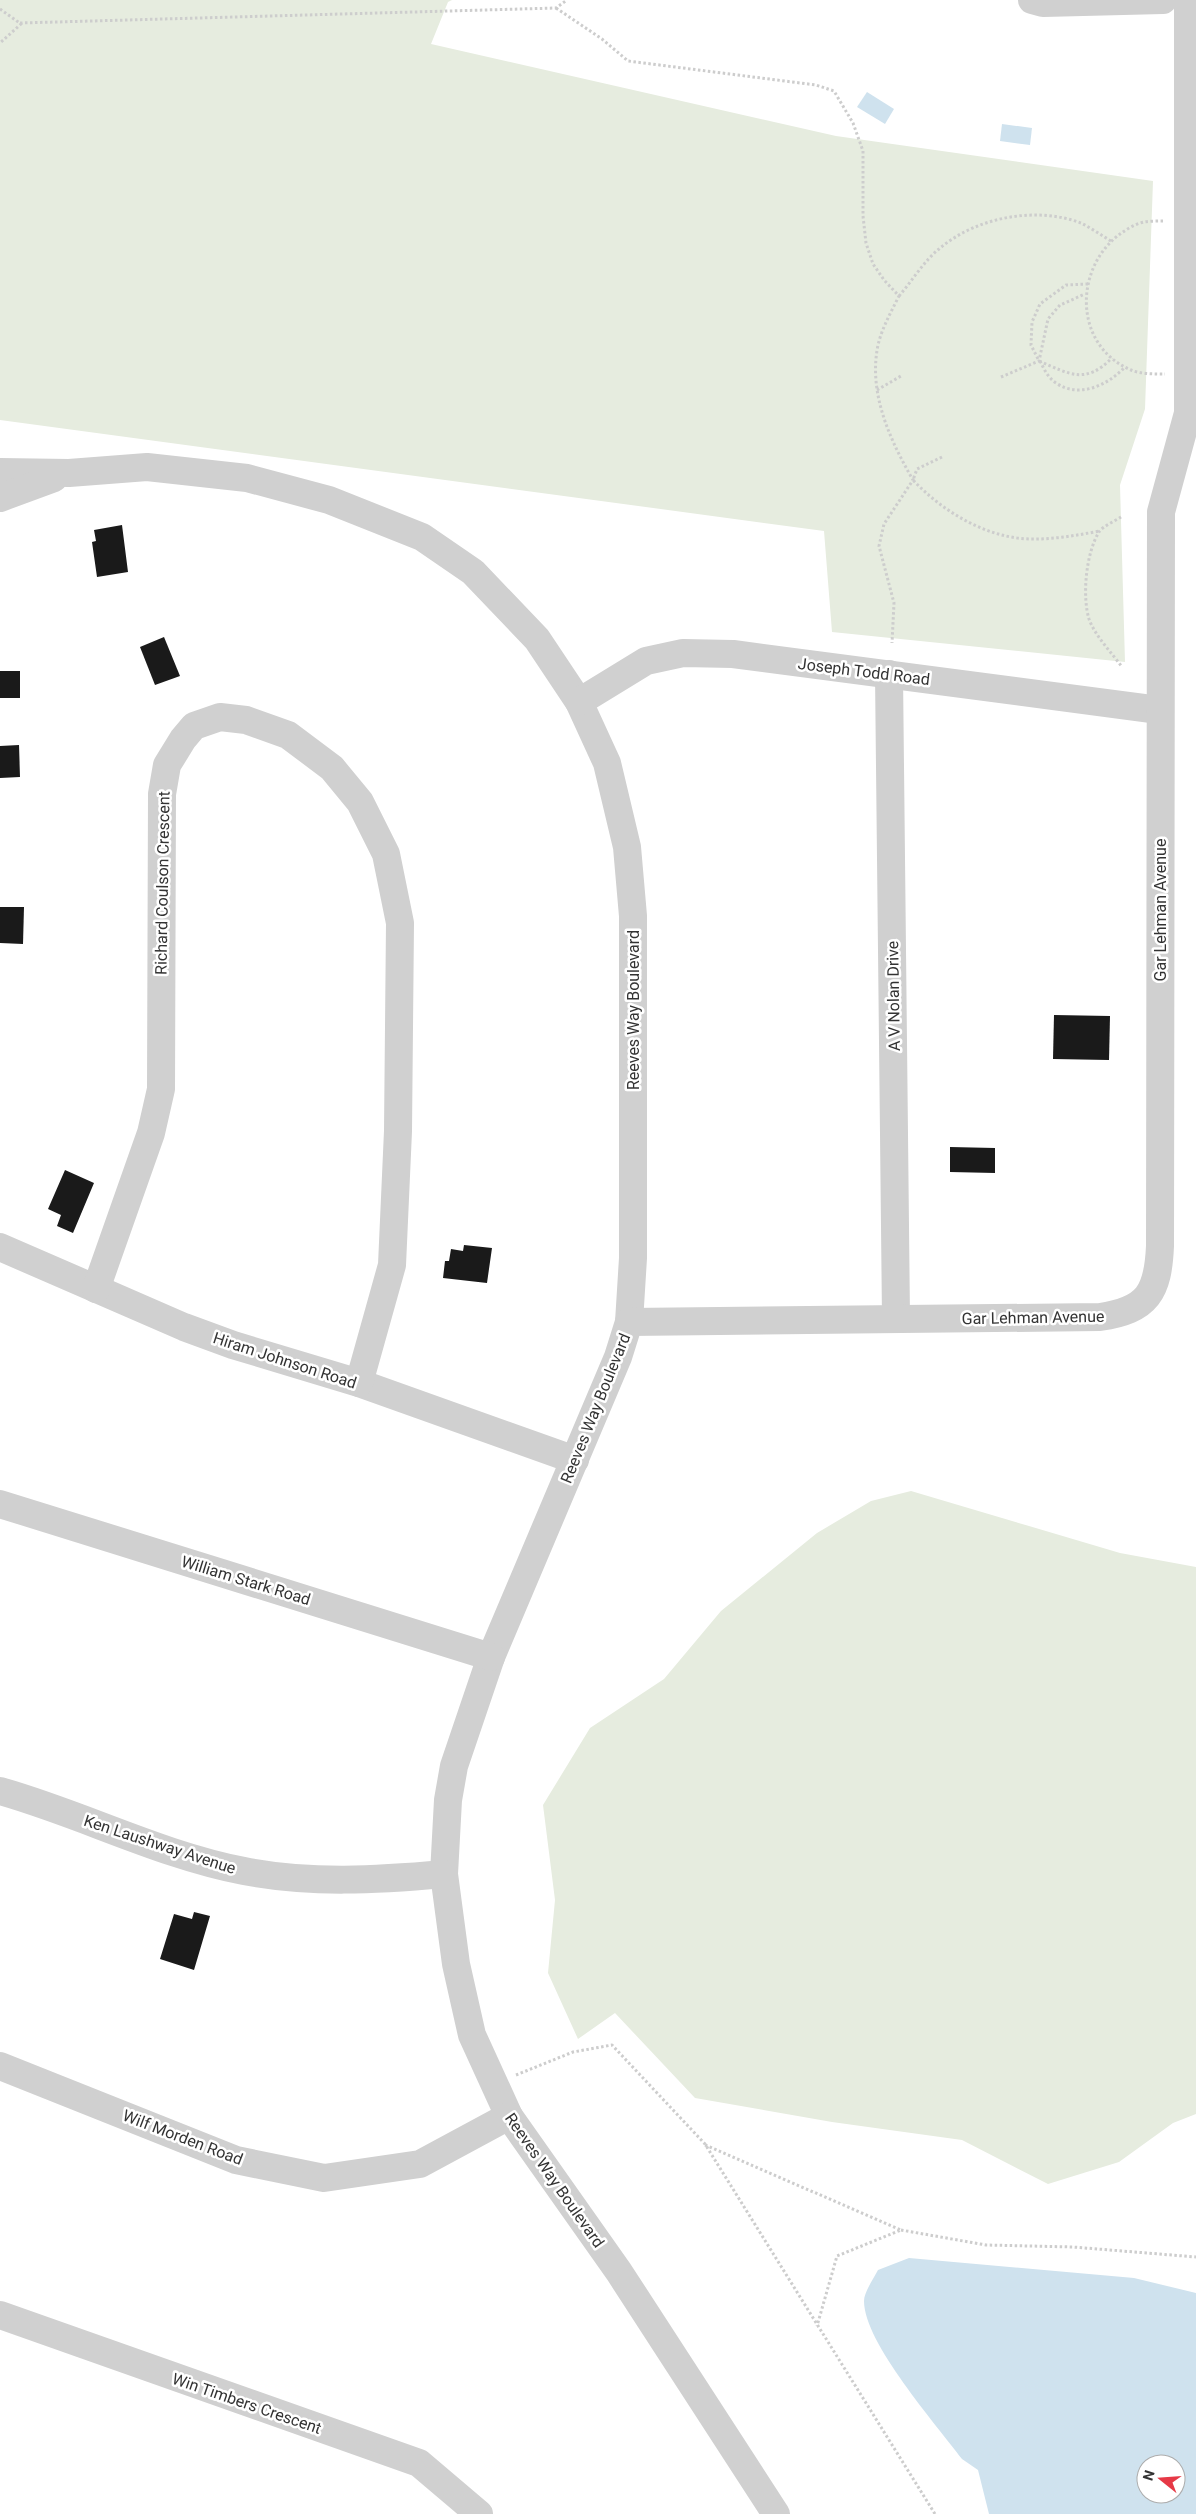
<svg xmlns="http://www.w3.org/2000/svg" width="1196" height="2514" font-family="Roboto,sans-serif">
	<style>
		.green { fill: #e6ecdf }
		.water { fill: #cfe2ee; fill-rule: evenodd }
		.building { fill: #1a1a1a }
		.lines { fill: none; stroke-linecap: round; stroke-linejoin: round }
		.path { stroke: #cdcdcd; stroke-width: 3; stroke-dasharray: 2.5 2.5; stroke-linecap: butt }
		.minor { stroke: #d0d0d0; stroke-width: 28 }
		.labels { text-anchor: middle; stroke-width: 5; stroke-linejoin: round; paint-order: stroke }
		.street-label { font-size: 16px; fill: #333; stroke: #fff }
	</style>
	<rect width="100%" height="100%" fill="#fff"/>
	<g class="green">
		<path d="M0,0H452L448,2L431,44L836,136L1153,181L1145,409L1120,485L1125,662L832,632L824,531L0,420Z"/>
		<path d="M911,1491L1120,1553L1196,1567V2114L1173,2123L1119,2162L1048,2184L962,2140L832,2122L695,2098L615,2013L578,2039L548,1973L555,1900L543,1805L590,1728L664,1679L721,1611L817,1533L871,1501Z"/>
	</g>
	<g class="water">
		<path d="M867,92L894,109L885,124L857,107Z"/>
		<path d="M1002,124L1032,128L1030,145L1000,141Z"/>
		<path d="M909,2258L1134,2278L1196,2293V2514H989L978,2470L962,2459C937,2425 864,2343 864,2301C864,2292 874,2278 878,2270ZM1146,2464H1176V2494H1146Z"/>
	</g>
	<g class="building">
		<path d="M122,525L128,572L97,577L92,542L96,541L94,530Z"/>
		<path d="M164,637L180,676L155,685L140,647Z"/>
		<rect x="0" y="671" width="20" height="27"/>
		<path d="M19,745L20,777L0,778V746Z"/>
		<path d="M0,907H24L23,944L0,943Z"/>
		<path d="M1054,1015L1110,1016L1109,1060L1053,1059Z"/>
		<path d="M950,1147L995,1148V1173L950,1172Z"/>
		<path d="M65,1170L94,1183L73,1233L57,1226L61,1215L48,1209Z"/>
		<path d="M464,1245L492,1248L487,1283L443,1278L445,1261H449L451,1249L463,1251Z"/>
		<path d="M194,1912L210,1916L194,1970L160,1959L174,1914L192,1919Z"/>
	</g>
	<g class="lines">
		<g class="path">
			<path d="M556,8L602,39L628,61L816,85L834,91L853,123L863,151V216L866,243L873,264L884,280L899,296C891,312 882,328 878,345C868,393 890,440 913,480L884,524L879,546L894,603L892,643"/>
			<path d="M0,9L21,24L0,43"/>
			<path d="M20,23L556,8L567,0"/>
			<path d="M1163,221C1157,221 1150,221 1144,222C1135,224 1127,229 1120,234C1073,269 1074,346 1131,370C1140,374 1155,374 1165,374"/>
			<path d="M1088,284L1066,285L1040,304L1032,322L1031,345L1039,361C1070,374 1085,385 1112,358"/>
			<path d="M899,296C912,281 924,261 939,249C976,217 1036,206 1081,223C1091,228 1101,235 1111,241"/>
			<path d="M1040,361C1044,369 1048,378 1056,383C1079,399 1108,385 1125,367"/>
			<path d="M1001,377L1039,361L1048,319L1060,305L1085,294"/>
			<path d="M877,390L901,376"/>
			<path d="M942,457L917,469L913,480C943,512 989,540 1035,539C1057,539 1078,535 1100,531"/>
			<path d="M1121,517C1115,521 1103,526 1099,532C1086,553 1082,596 1089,619C1095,636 1112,653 1122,667"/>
			<path d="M516,2075L573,2052L612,2045L705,2144L935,2514"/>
			<path d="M705,2145L901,2230L837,2256L817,2326"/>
			<path d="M901,2230L986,2245L1073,2247L1196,2257"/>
		</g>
		<g class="minor">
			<path d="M1032,0L1043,3L1163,0"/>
			<path d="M0,472L69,473L147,467L247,478L329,500L422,537L473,572L537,639L579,702L607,763L627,847L633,916V1258L629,1322L618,1357L491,1657L454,1766L448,1800L444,1874L456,1964L472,2035L509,2116L619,2272L776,2514"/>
			<path d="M0,498L54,478"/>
			<path d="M889,674L896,1318"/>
			<path d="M579,702L646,661L683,653L733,654L1159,710"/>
			<path d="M0,1247L184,1327L233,1345L359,1383L575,1460"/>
			<path d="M96,1289L151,1133L161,1089L162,794L167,765L183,739L194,726L220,717L246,720L288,735L332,768L360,802L386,854L400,923L398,1131L392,1265L359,1383"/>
			<path d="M629,1322L1100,1317C1148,1310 1158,1292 1160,1246L1161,512L1188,413V0"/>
			<path d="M0,1504L491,1657"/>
			<path d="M0,1791C82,1814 160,1855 244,1871C310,1884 378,1880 444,1874"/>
			<path d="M0,2066L236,2160L324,2178L420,2164L509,2116"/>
			<path d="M0,2315L419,2463L479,2514"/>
		</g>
	</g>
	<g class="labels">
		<g class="street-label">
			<text transform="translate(864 671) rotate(7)" y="6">Joseph Todd Road</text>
			<text transform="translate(162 883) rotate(-89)" y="6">Richard Coulson Crescent</text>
			<text transform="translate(1160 910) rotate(-90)" y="6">Gar Lehman Avenue</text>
			<text transform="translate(893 996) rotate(-91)" y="6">A V Nolan Drive</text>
			<text transform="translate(633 1010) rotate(-90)" y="6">Reeves Way Boulevard</text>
			<text transform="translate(1033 1317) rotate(-1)" y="6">Gar Lehman Avenue</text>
			<text transform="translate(285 1360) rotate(18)" y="6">Hiram Johnson Road</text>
			<text transform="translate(595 1408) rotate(-68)" y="6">Reeves Way Boulevard</text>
			<text transform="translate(246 1580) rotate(17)" y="6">William Stark Road</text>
			<text transform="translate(160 1844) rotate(18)" y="6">Ken Laushway Avenue</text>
			<text transform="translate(183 2137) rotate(21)" y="6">Wilf Morden Road</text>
			<text transform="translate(555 2180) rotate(55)" y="6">Reeves Way Boulevard</text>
			<text transform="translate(247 2403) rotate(19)" y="6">Win Timbers Crescent</text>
		</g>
	</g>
	<g transform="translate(1161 2479) rotate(287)"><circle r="24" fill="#ffffff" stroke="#adadad"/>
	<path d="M0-4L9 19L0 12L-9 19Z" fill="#e63946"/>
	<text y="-8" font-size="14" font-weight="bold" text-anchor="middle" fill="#333333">N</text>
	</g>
</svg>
